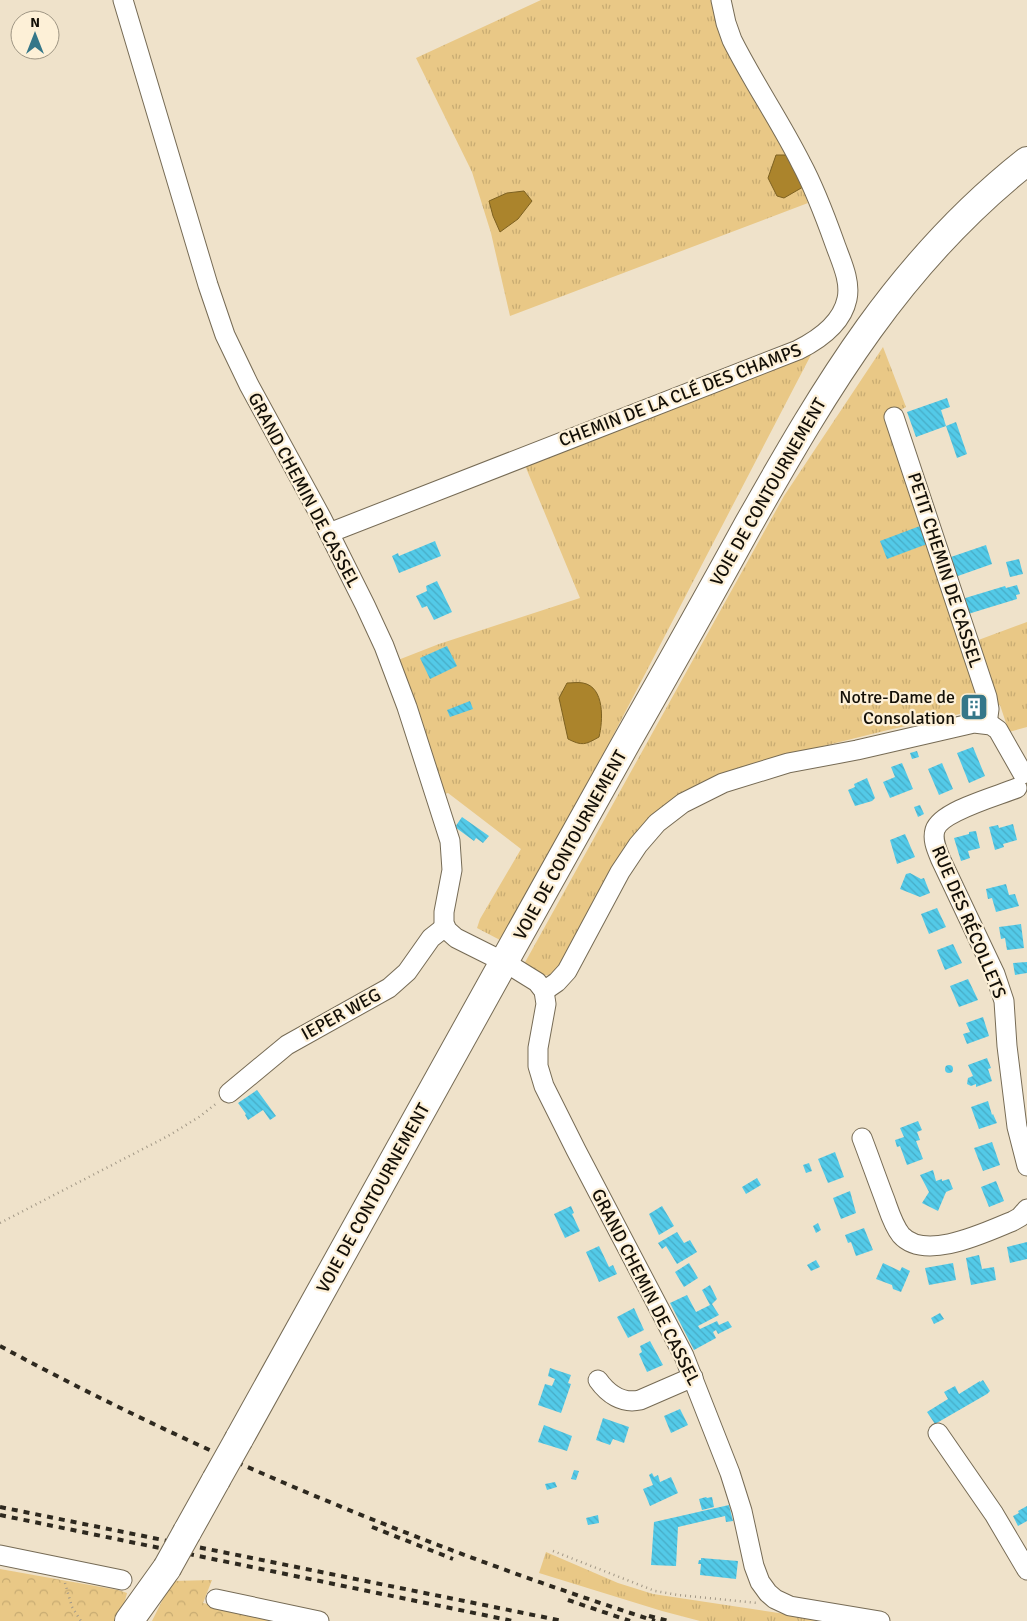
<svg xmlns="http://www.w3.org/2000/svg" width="1027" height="1621" font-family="Signika,sans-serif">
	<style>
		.grass { fill: url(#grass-tufts) }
		.forest { fill: url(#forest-crowns) }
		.water { fill: #ab842c; stroke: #7d6121 }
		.building { fill: url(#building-back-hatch) }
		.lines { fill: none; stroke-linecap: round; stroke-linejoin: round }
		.minor-casing { stroke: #766b55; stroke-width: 21 }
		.highway-casing { stroke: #766b55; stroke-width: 30 }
		.path { stroke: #a29886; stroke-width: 2.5; stroke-dasharray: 1 4; stroke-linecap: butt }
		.minor { stroke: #fff; stroke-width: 19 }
		.highway { stroke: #fff; stroke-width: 28 }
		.rail { stroke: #2e291f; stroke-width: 4; stroke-dasharray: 6 6; stroke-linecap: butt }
		.highway-bridge-casing { stroke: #766b55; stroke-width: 30; stroke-linecap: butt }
		.highway-bridge { stroke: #fff; stroke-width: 28 }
		.labels { text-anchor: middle; stroke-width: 4.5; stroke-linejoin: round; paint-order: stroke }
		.street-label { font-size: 18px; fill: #130f07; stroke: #fdf0d7 }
		.poi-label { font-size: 18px; fill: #130f07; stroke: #fdf0d7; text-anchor: end }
	</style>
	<defs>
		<pattern id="grass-tufts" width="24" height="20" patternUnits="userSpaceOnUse" patternTransform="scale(1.25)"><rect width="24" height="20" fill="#e9c886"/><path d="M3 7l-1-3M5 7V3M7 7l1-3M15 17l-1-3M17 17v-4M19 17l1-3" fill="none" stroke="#c7ab72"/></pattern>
		<pattern id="forest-crowns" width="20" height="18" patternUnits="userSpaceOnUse" patternTransform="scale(1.25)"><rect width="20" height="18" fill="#e9c886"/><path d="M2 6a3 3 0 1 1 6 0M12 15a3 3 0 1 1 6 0" fill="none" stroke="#c7ab72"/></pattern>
		<pattern id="building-back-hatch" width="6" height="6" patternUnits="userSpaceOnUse" patternTransform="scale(1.25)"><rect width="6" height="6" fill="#53cae8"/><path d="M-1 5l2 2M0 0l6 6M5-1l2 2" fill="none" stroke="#47acc6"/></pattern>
	</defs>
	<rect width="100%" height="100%" fill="#efe2ca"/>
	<g class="grass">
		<path d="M541,0H712C715,31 730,58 745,85C767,123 794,161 808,203L510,316L491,233L472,172L416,58Z"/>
		<path d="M883,347L906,407L887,417L973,642L1027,622V727L1009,732L1000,705L888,730L763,761L713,778L669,801L642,825L555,974L541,976L523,966L784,496Z"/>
		<path d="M812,353L567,824L500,940L477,928L480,919L521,849L448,793L442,795L398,660L439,644L580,598L524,463Z"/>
		<path d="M546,1552L618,1583L653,1594L832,1621H700L662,1611L539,1573Z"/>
	</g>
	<g class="forest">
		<path d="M0,1569L118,1590L127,1593L122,1612L115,1621H0Z"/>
		<path d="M212,1580L203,1603L285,1621H152L172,1581Z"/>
	</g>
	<g class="water">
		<path d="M776,155H787L803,187L784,198L777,196L768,178Z"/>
		<path d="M524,191L532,201L518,219L500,232L493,216L489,201L507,193Z"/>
		<path d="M567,683C572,683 578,682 583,683C605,687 603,721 599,737C585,745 582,746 568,739L559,698Z"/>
	</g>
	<g class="building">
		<path d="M947,398L950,407L941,410L946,426L956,422L967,454L957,458L946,426L916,437L907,412Z"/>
		<path d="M920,526L927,544L887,559L880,541Z"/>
		<path d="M435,541L441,556L399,573L392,556L398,553L399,556Z"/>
		<path d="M986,545L992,564L955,577L948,558Z"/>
		<path d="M1019,559L1023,574L1010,577L1006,562Z"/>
		<path d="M437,581L452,612L434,620L427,606L422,608L416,596L427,591L426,586Z"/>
		<path d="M1017,585L1020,594L1016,595L1017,599L968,614L962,599L1005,586L1006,588Z"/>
		<path d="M447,646L457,666L430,679L420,658Z"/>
		<path d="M470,701L473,709L450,717L447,710Z"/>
		<path d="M973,747L985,776L969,783L957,753Z"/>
		<path d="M917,751L919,757L912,759L910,753Z"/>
		<path d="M902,763L913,789L890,798L883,782L895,777L891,767Z"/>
		<path d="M942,763L953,789L939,795L928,769Z"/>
		<path d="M867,778L875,798L872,801L855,806L848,790L855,787L854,784Z"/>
		<path d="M920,805L924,814L918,817L914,807Z"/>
		<path d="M462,817L489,836L483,843L476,838L474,841L455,827Z"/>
		<path d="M1013,824L1017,840L1003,844L1004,847L995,850L989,827L998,825L999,828Z"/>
		<path d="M976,831L980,848L968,851L970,858L961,861L954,838L969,834V832Z"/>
		<path d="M905,834L915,857L897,864L890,840Z"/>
		<path d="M910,873L921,879L924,878L930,893L920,897L900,889L906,874Z"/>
		<path d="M1006,884L1009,895L1015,894L1019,906L996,912L992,898L988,899L986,889Z"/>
		<path d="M937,908L946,927L929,934L921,914Z"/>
		<path d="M1021,924L1024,948L1007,950L1005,938L1001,939L999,927Z"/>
		<path d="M953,944L962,963L945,970L937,950Z"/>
		<path d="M1027,962V973L1015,975L1013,963Z"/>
		<path d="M968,979L978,1000L959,1007L950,986Z"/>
		<path d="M983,1017L989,1036L967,1044L963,1034L970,1032L966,1023Z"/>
		<path d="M987,1058L991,1068L988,1069L992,1081L976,1087V1084L971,1086L967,1084L968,1078L973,1076L968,1065Z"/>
		<circle cx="949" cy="1069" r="4"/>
		<path d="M257,1090L276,1116L270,1120L263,1110L248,1120L245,1115L246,1114L238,1103Z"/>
		<path d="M988,1101L992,1115L993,1114L997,1123L979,1129L971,1107Z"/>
		<path d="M918,1121L922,1130L917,1132L920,1140L916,1141L923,1159L907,1165L900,1146L897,1147L895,1140L904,1137L900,1128Z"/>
		<path d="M992,1142L1000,1165L983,1171L974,1148Z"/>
		<path d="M835,1152L844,1177L828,1183L818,1159Z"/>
		<path d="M809,1163L812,1171L806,1173L803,1165Z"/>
		<path d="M933,1170L936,1181L942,1179V1181L949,1179L953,1189L946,1192L938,1211L922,1203L929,1192L920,1175Z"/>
		<path d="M757,1178L761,1185L746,1194L742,1187Z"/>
		<path d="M996,1181L1004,1201L989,1207L981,1187Z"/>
		<path d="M850,1191L856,1213L841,1219L833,1198Z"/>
		<path d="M571,1206L574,1213L572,1214L580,1231L565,1238L554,1214Z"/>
		<path d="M662,1206L674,1226L659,1235L649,1214Z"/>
		<path d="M818,1223L821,1230L816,1233L813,1226Z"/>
		<path d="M864,1228L873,1250L856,1256L851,1242L848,1243L845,1235Z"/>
		<path d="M677,1232L684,1243L690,1240L697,1252L677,1264L666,1246L662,1249L658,1243Z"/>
		<path d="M1027,1242V1259L1010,1263L1007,1247Z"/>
		<path d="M599,1246L609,1267L613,1265L617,1274L599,1282L586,1252Z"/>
		<path d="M979,1255L982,1269L994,1267L996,1280L971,1285L966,1258Z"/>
		<path d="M816,1260L820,1267L811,1271L807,1265Z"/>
		<path d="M689,1263L698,1278L684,1287L675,1272Z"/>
		<path d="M883,1263L900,1271L902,1267L910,1271L901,1292L893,1289L892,1285L876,1279Z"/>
		<path d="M953,1263L956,1280L929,1285L925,1268Z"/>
		<path d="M710,1285L717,1299L712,1304L719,1315L698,1326L700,1329L717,1321L719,1325L728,1321L732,1327L718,1334L716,1330L713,1332L716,1338L694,1350L670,1303L687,1295L696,1312L710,1305L702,1290Z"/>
		<path d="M634,1308L644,1330L628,1338L617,1317Z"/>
		<path d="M940,1313L944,1319L934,1324L931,1318Z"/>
		<path d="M650,1341L663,1365L647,1372L639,1354L642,1352L640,1346Z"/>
		<path d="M550,1368L571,1375L568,1383L571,1384L561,1413L538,1405L545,1384L552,1386L555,1379L548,1376Z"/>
		<path d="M983,1380L990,1391L987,1394L935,1424L927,1412L948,1399L944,1392L955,1386L959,1394L980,1381V1382Z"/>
		<path d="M680,1409L688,1425L671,1433L664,1416Z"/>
		<path d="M603,1418L629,1427L624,1443L613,1439L610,1445L596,1440Z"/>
		<path d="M544,1425L572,1436L567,1451L538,1442Z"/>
		<path d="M574,1470L579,1471L576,1480L571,1479Z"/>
		<path d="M652,1473L654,1477L658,1475L660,1482L671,1477L678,1493L650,1506L643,1489L653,1485L649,1475Z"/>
		<path d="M555,1482L557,1487L547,1490L545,1484Z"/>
		<path d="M706,1497L707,1498L712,1497L714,1507L702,1510L699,1499Z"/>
		<path d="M729,1505L733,1521L726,1522L725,1516L678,1527L676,1566L651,1565L654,1522Z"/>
		<path d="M1027,1506V1521L1018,1526L1013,1516L1019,1513L1018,1511Z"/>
		<path d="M598,1515L599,1523L588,1525L586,1518Z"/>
		<path d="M701,1558L738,1561L736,1579L700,1575L701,1564H698L699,1560H701Z"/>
	</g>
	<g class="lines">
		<defs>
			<g id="minor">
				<path d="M123,0L208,285L225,335L249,385L321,517L365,605L384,646L407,707L450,841L452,870L444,912V923L447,930L456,938L492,956"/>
				<path d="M894,417L987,697L989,709L987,724"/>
				<path d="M329,533L798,350C818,340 842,323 847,299C851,281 841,261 835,244C825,216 815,189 801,163C780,121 753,82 732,40L726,23L721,0"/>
				<path d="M1017,788C998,796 941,811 935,830C932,840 937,850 941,860L995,974L1004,1001L1007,1046L1017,1127L1027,1166"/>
				<path d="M516,969L537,982L544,991L546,1004L538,1048V1066L544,1086L576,1150L684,1356L730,1473L742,1511L754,1566L760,1582L768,1593L775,1599L790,1606L880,1621"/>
				<path d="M544,991L557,982L567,971L620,872L638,845L657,823L683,803L723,783L788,763L857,750L974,723L991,725L998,730L1023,774"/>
				<path d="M229,1093L287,1045L389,988L407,972L431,938L445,927"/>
				<path d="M862,1138C870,1159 877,1179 885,1200C889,1211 893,1225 901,1235C925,1262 986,1232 1013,1221L1020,1217L1027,1209"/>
				<path d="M598,1380C608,1394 622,1404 640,1400L693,1377"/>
				<path d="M938,1433L994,1514L1027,1570"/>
				<path d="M0,1555L122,1580"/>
				<path d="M216,1599L319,1621"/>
			</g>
			<g id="highway">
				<path d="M239,1439C367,1206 497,975 626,743C667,671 708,598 748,525C827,385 899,262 1027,161"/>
				<path d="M187,1532L216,1480"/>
				<path d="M129,1621L167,1568"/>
			</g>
		</defs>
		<use href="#minor" class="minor-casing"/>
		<use href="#highway" class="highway-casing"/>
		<g class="path">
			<path d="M0,1223L168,1136L199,1117L217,1103"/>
			<path d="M553,1551L655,1591L678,1595L757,1603"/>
			<path d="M65,1583L72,1607L81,1621"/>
		</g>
		<use href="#minor" class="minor"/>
		<use href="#highway" class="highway"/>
		<g class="rail">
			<path d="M0,1346C209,1459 429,1548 655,1621"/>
			<path d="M0,1507L563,1621"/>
			<path d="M0,1515L513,1621"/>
			<path d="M372,1527L453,1559"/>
			<path d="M568,1600L630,1621"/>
			<path d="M649,1616L669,1621"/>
		</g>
		<defs>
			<g id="highway-bridge">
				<path d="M216,1480L239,1439"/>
				<path d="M167,1568L187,1532"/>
			</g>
		</defs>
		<use href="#highway-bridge" class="highway-bridge-casing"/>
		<use href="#highway-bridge" class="highway-bridge"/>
	</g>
	<defs>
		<symbol id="building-square" viewBox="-11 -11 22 22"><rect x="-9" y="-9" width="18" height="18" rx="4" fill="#357789" stroke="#fdf0d7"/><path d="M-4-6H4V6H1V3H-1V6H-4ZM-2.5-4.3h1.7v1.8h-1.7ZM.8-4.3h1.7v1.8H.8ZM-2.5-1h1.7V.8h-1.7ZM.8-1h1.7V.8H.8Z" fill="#fff"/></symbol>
	</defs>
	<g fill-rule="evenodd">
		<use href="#building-square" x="958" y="691" width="32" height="32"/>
	</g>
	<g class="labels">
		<g class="street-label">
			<text transform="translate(680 395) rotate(-21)" y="6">CHEMIN DE LA CLÉ DES CHAMPS</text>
			<text transform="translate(304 490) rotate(62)" y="6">GRAND CHEMIN DE CASSEL</text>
			<text transform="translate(768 492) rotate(-60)" y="6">VOIE DE CONTOURNEMENT</text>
			<text transform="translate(945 570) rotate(72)" y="6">PETIT CHEMIN DE CASSEL</text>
			<text transform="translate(570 845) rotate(-61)" y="6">VOIE DE CONTOURNEMENT</text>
			<text transform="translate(969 922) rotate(67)" y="6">RUE DES RÉCOLLETS</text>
			<text transform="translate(341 1014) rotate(-29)" y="6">IEPER WEG</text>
			<text transform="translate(373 1198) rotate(-61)" y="6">VOIE DE CONTOURNEMENT</text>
			<text transform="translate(646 1287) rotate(63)" y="6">GRAND CHEMIN DE CASSEL</text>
		</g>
		<g class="poi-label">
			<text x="955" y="703">Notre-Dame de<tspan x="955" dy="21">Consolation</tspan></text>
		</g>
	</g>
	<g transform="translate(35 35)"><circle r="24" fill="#fdf0d7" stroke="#9f9684"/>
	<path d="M0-4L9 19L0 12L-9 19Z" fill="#357789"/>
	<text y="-8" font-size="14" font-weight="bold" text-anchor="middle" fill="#130f07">N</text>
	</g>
</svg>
